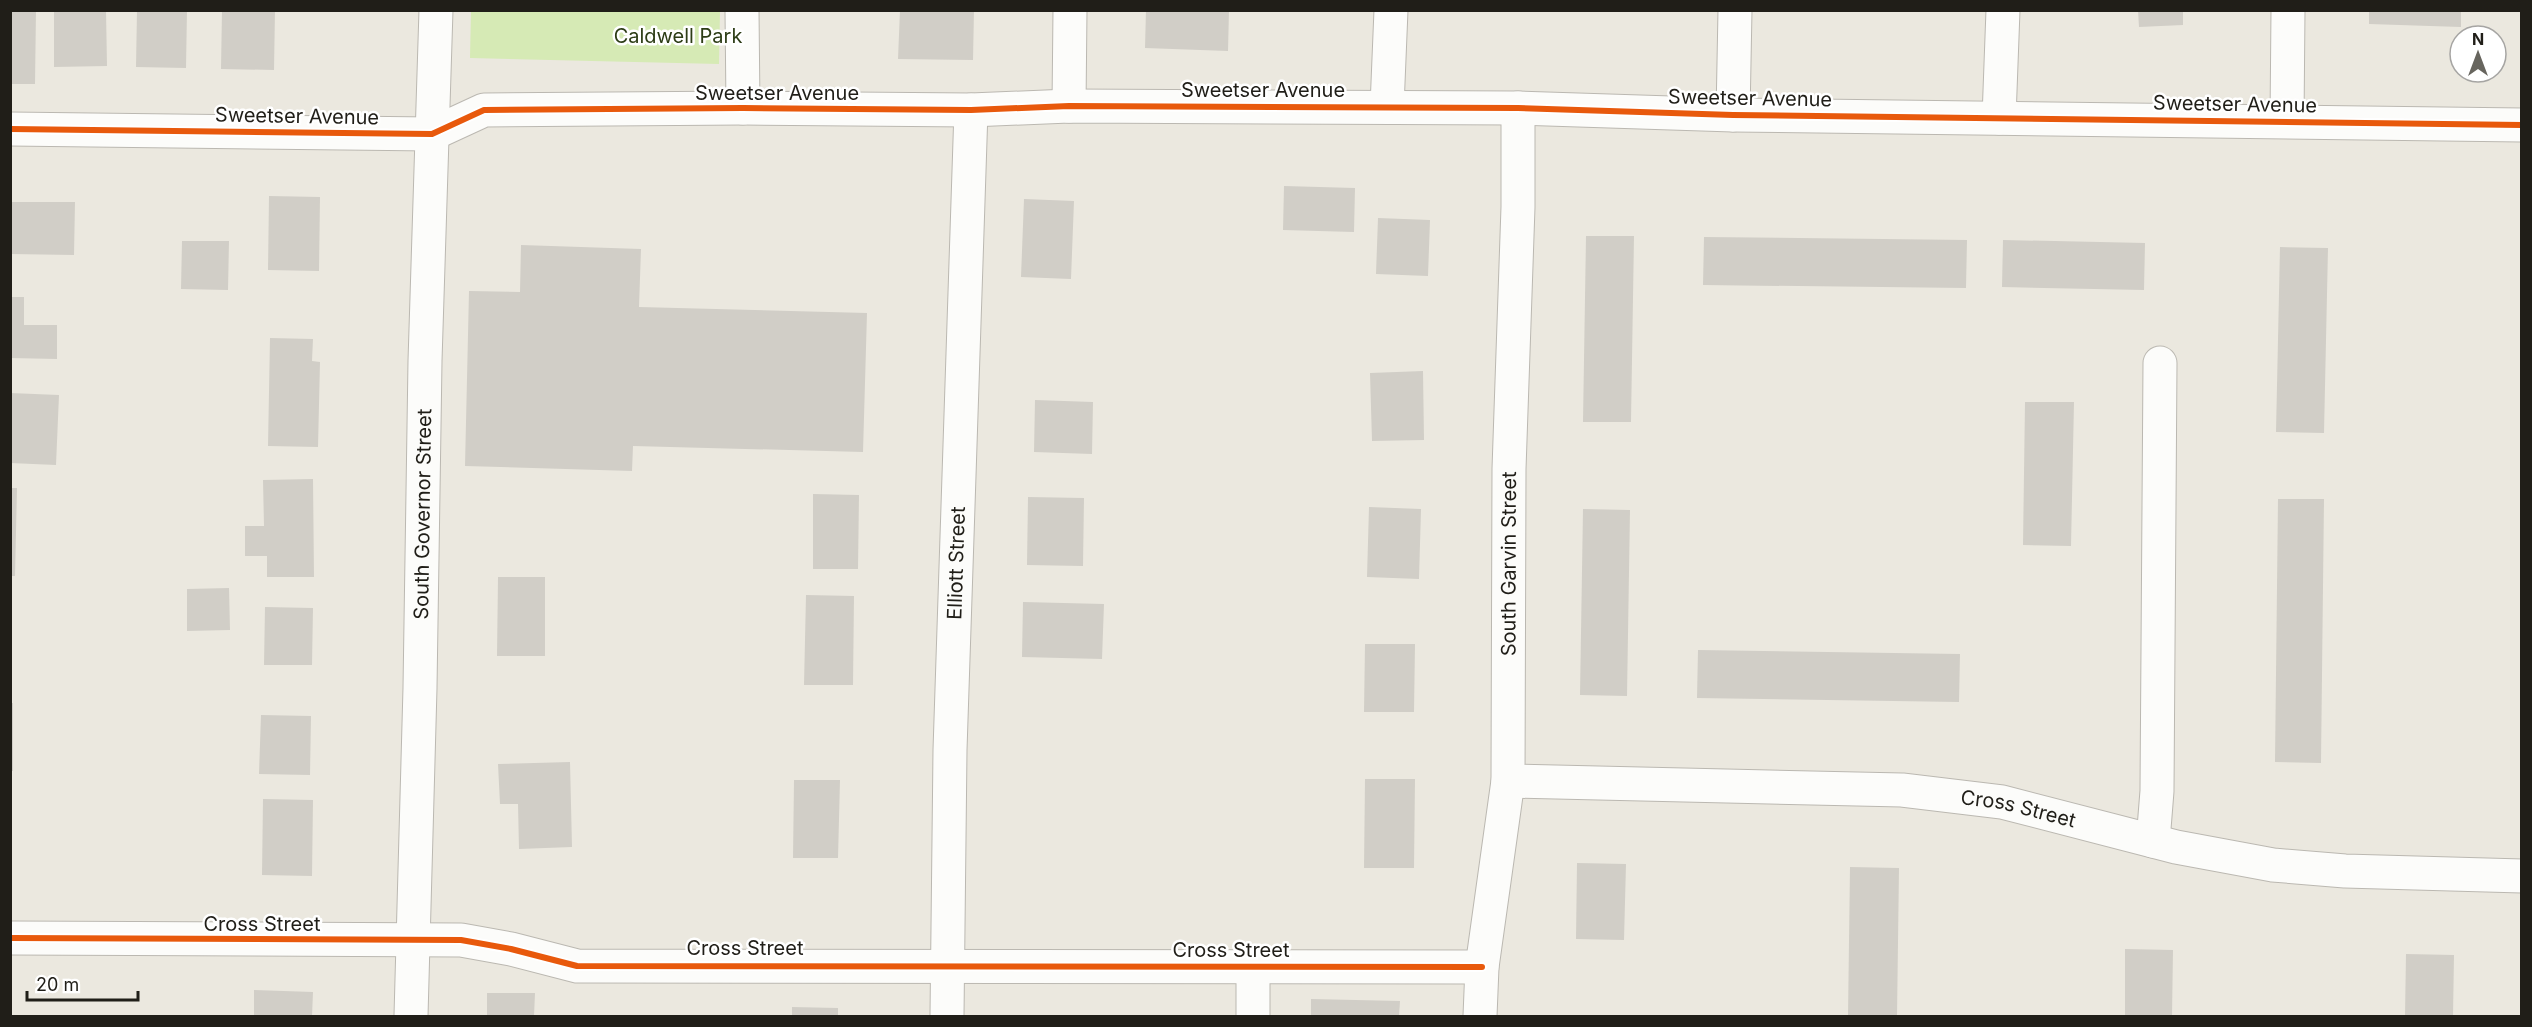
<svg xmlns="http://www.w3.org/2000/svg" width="2532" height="1027" font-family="Inter,sans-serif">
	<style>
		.green { fill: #d6eab5 }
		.building { fill: #d1cec7 }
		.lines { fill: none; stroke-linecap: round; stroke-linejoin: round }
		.minor-casing { stroke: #bbb8b1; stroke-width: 35 }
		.minor { stroke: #fcfcfa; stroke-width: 33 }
		.cycleway-casing { stroke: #fff; stroke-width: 10 }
		.cycleway { stroke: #e8590c; stroke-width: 6 }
		.labels { text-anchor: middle; stroke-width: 5; stroke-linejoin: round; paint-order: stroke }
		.park-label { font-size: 20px; fill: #2d3d16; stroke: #fff }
		.street-label { font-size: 20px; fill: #201e18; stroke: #fff }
	</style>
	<rect width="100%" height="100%" fill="#ebe8df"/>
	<path class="green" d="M471,11H720L719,64L470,58Z"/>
	<g class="building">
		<path d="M10,10H36L35,84H10Z"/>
		<path d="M54,10H106L107,66L54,67Z"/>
		<path d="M137,10H187L186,68L136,67Z"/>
		<path d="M222,10H275L274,70L221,69Z"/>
		<path d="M900,10H974L973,60L898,59Z"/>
		<path d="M1146,10H1229L1228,51L1145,48Z"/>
		<path d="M2138,10H2183V25L2139,27Z"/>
		<path d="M2369,10H2461V27L2369,24Z"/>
		<path d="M1284,186L1355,188L1354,232L1283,230Z"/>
		<path d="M269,196L320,197L319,271L268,270Z"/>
		<path d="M1024,199L1074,201L1071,279L1021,277Z"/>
		<path d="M10,202H75L74,255L10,254Z"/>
		<path d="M1378,218L1430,220L1428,276L1376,274Z"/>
		<path d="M1586,236H1634L1631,422H1583Z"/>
		<path d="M1704,237L1967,240L1966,288L1703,285Z"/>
		<path d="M2003,240L2145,243L2144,290L2002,287Z"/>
		<path d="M182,241H229L228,290L181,289Z"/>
		<path d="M521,245L641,249L639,307L867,313L863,452L633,446L632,471L465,466L469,291L520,292Z"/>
		<path d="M2280,247L2328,248L2324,433L2276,432Z"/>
		<path d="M10,297H24V325H57V359L10,358Z"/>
		<path d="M270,338L313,339L312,361L320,362L318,447L268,446Z"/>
		<path d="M1423,371L1424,440L1372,441L1370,373Z"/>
		<path d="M10,393L59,395L56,465L10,463Z"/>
		<path d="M1035,400L1093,402L1092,454L1034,452Z"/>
		<path d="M2025,402H2074L2071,546L2023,545Z"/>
		<path d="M313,479L314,577H267V556H245V526H264L263,480Z"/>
		<path d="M10,488H17L15,576H10Z"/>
		<path d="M813,494L859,495L858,569H813Z"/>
		<path d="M1028,497L1084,498L1083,566L1027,565Z"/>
		<path d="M2278,499H2324L2321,763L2275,762Z"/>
		<path d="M1369,507L1421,509L1419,579L1367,577Z"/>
		<path d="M1583,509L1630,510L1627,696L1580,695Z"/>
		<path d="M498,577H545V656H497Z"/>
		<path d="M229,588L230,630L187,631V589Z"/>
		<path d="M806,595L854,596L853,685H804Z"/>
		<path d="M1023,602L1104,604L1102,659L1022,657Z"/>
		<path d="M265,607L313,608L312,665H264Z"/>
		<path d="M1365,644H1415L1414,712H1364Z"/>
		<path d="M1698,650L1960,654L1959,702L1697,698Z"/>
		<rect x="10" y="703" width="3" height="68"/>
		<path d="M261,715L311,716L310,775L259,774Z"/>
		<path d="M570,762L572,847L519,849L518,804H500L498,764Z"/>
		<path d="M1365,779H1415L1414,868H1364Z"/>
		<path d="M794,780H840L838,858H793Z"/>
		<path d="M263,799L313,800L312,876L262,875Z"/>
		<path d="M1577,863L1626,864L1624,940L1576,939Z"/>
		<path d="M1850,867L1899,868L1897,1016H1848Z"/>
		<path d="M2125,949L2173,950L2172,1016H2125Z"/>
		<path d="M2406,954L2454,955L2453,1016H2405Z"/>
		<path d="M254,990L313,992L312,1016H254Z"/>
		<path d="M487,993H535L534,1016H487Z"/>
		<path d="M1311,999L1400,1001L1399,1016H1311Z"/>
		<path d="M792,1007L838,1008V1016H792Z"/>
	</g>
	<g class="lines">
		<defs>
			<g id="minor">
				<path d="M742,10L743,108"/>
				<path d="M1069,106L1070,10"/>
				<path d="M1387,107L1391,10"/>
				<path d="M1733,115L1735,10"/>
				<path d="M1999,118L2003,10"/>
				<path d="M2287,121L2288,10"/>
				<path d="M10,129L432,134L484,110L743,108L971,110L1069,106L1518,108L1733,115L2522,125"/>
				<path id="s1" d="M1508,781L1902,790L2002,802L2176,847L2273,865L2345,871L2522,876"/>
				<path d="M2153,841L2157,791L2160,363"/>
				<path d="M10,938L461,940L511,949L577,966L1482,967"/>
				<path id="s2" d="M411,1016L420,688L425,361L436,10"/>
				<path id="s3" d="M947,1016L950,750L971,110"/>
				<path d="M1253,1016V967"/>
				<path id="s4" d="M1480,1016L1482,967L1508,781L1509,469L1518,207V108"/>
			</g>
		</defs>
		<use href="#minor" class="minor-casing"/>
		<use href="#minor" class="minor"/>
		<defs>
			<g id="cycleway">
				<path d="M10,129L432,134L484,110L743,108L971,110L1069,106L1518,108L1733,115L2522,125"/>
				<path d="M10,938L461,940L511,949L577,966L1482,967"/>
			</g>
		</defs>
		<use href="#cycleway" class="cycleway-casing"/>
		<use href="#cycleway" class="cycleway"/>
	</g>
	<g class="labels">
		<g class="park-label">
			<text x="678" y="43">Caldwell Park</text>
		</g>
		<g class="street-label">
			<text x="1263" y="97">Sweetser Avenue</text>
			<text x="777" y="100">Sweetser Avenue</text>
			<text transform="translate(1750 98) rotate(1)" y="7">Sweetser Avenue</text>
			<text transform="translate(2235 104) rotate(1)" y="7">Sweetser Avenue</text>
			<text transform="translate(297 116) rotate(1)" y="7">Sweetser Avenue</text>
			<text dy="7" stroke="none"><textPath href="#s2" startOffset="502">South Governor Street</textPath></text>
			<text dy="7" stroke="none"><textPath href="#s3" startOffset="453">Elliott Street</textPath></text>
			<text dy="7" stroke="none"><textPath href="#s4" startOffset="454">South Garvin Street</textPath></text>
			<text dy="7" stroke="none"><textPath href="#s1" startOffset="512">Cross Street</textPath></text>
			<text x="262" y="931">Cross Street</text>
			<text x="745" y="955">Cross Street</text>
			<text x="1231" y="957">Cross Street</text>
		</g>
	</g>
	<rect width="2532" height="1027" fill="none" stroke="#201e18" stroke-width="24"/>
	<g transform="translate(2478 54)"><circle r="28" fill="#ffffff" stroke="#a6a5a3" stroke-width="1.5"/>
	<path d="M0-4.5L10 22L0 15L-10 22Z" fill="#67655e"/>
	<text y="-9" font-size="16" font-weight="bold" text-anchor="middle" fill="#201e18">N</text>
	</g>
	<path d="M27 991v9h111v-9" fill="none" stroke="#201e18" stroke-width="3"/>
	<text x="36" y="991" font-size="18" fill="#201e18" stroke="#ffffff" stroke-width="4.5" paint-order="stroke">20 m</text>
</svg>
